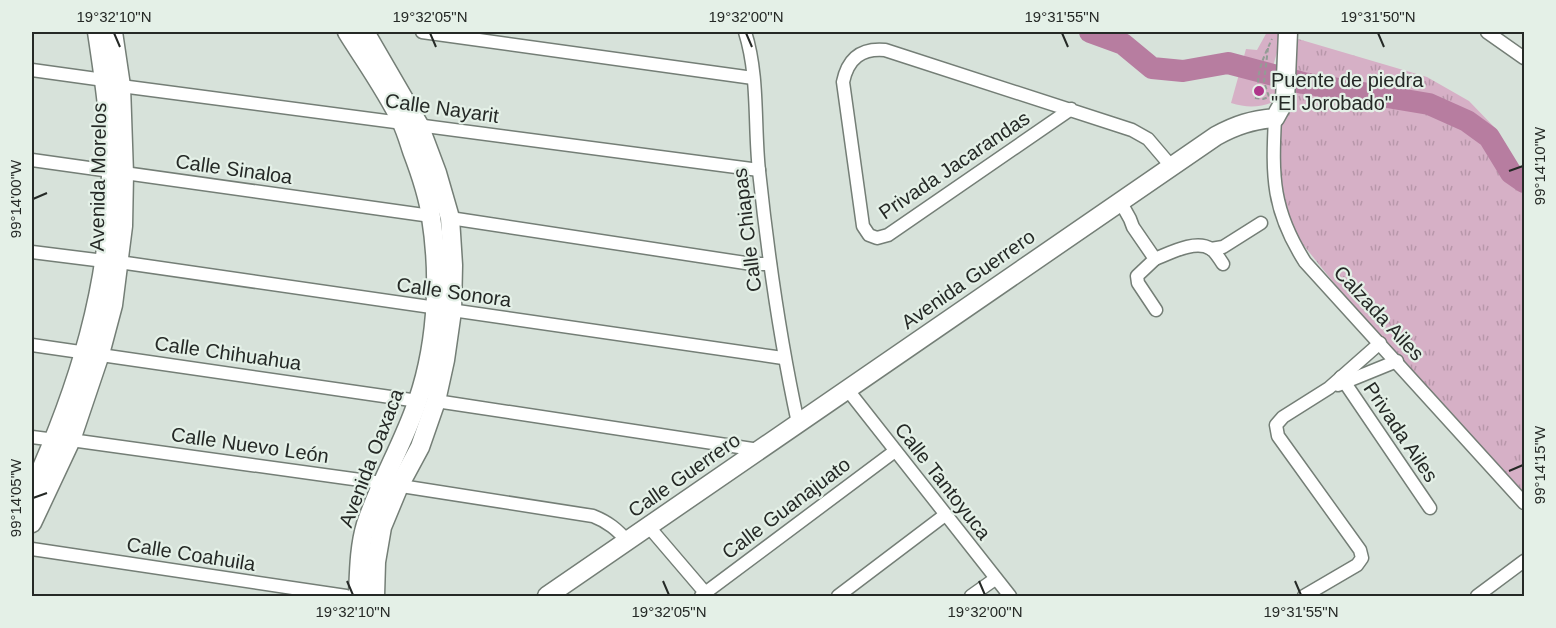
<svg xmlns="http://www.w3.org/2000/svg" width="1556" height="628" font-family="Arial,sans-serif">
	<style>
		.grass { fill: url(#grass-tufts) }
		.park { fill: #d6b0c6 }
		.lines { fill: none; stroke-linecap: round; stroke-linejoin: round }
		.river { stroke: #b77da0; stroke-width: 22 }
		.street-casing { stroke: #747e76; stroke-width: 15 }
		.secondary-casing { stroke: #747e76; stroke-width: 21 }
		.path { stroke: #939c95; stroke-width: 2; stroke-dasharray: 4.5 3; stroke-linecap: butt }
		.street { stroke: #fff; stroke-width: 12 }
		.secondary { stroke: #fff; stroke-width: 18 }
		.ticks { fill: none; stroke: #252926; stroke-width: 2 }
		.poi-dot { fill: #af368a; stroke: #e4f0e7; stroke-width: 2 }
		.labels { text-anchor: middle; stroke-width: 4.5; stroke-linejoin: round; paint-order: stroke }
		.poi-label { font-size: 20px; fill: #252926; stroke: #e4f0e7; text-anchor: start }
		.street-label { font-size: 20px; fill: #252926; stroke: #e4f0e7 }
		.neatline { fill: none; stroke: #252926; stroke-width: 2 }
		.ticks-label { font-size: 15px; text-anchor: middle; fill: #252926 }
	</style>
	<defs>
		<pattern id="grass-tufts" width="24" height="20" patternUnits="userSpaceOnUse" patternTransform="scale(1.5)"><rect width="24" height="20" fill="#d6b0c6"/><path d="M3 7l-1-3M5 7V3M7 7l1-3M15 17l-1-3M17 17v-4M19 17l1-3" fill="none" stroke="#b897aa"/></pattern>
	</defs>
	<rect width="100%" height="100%" fill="#d7e2da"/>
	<path class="grass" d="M1288,36L1427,77L1469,101L1496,129L1513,160L1524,171V499L1387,349L1297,237L1284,211L1276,181L1278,112Z"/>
	<path class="park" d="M1267,32H1283L1269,80L1282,98C1265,107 1250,109 1231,103L1246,49L1257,50Z"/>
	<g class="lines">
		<path class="river" d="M1090,32L1123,44L1152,68L1183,71L1228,63L1303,83L1429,104L1467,121L1489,137L1511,173L1524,182"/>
		<defs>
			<g id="street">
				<path d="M422,32L753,78"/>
				<path d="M745,32C759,76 754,125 759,171C768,256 780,340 798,423"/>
				<path d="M1487,32L1524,58"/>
				<path d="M32,70L104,80"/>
				<path d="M121,86L759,170"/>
				<path d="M1071,109L888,235L877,238L869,235L863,226L843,82C848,58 862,48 885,50L1132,130L1148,139L1171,166"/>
				<path d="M1275,118C1272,177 1272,210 1305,262L1524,503"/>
				<path d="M32,160L431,216"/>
				<path d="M1120,201L1130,219L1133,227L1155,259L1137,276L1138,283L1156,310"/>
				<path d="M450,218L752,264H770"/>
				<path d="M1211,249L1223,247L1261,223"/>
				<path d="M32,252L104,261"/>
				<path d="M1155,259C1170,253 1196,239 1211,249C1216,252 1220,260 1223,264"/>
				<path d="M119,262L783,358"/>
				<path d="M32,345L418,401"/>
				<path d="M1341,377L1430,508"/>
				<path d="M1338,385L1397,361"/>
				<path d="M847,389L1010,596"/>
				<path d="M436,401L759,450"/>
				<path d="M32,437L55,440"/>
				<path d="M71,440L382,483L593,516C608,522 617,529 628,542"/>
				<path d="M649,527L708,596"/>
				<path d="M32,549L346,596"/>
				<path d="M701,596L895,451"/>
				<path d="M838,596L945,515"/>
				<path d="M971,596L995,579"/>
				<path d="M1304,596L1357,565L1362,558L1360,550L1278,436L1276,425L1283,417L1329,388L1380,343"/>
				<path d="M1477,596L1524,561"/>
			</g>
			<g id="secondary">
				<path d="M347,32C365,61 386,90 401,121C406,131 409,142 412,151C420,172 428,195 431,217C441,280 437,351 414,411C400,449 379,485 366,524C359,547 359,573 358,596"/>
				<path d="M365,32L419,125L437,173L450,218L453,265L452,311L445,360L436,401L420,447L399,486L382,527L376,562L375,596"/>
				<path d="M32,490C78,389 111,285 111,173C111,126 104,78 97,32"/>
				<path d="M32,523L71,440L100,354L113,305L123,226L124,174L121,86L113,32"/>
				<path d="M547,596L1216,136C1236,125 1252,120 1275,118L1285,100L1288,32"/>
			</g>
		</defs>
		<use href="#street" class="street-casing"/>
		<use href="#secondary" class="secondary-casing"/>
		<path class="path" d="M1268,48L1264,82L1269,97L1263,99L1254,98L1259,91C1255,74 1265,54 1272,39"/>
		<use href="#street" class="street"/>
		<use href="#secondary" class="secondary"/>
	</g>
	<path class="ticks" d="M114,33L120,47M430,33L436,47M746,33L752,47M1062,33L1068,47M1378,33L1384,47M1509,171L1523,166M33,199L47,193M1509,471L1523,465M33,498L47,493M347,581L353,595M663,581L669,595M979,581L985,595M1295,581L1301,595"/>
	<circle class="poi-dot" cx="1259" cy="91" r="6"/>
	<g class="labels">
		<g class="poi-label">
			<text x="1271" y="87">Puente de piedra<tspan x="1271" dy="23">"El Jorobado"</tspan></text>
		</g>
		<g class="street-label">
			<text transform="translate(442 108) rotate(8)" y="7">Calle Nayarit</text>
			<text transform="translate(954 165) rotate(-34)" y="7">Privada Jacarandas</text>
			<text transform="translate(234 169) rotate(8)" y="7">Calle Sinaloa</text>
			<text transform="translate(98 177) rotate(-89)" y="7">Avenida Morelos</text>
			<text transform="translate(747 230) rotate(-97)" y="7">Calle Chiapas</text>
			<text transform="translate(968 279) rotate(-35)" y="7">Avenida Guerrero</text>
			<text transform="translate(454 292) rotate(8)" y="7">Calle Sonora</text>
			<text transform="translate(1379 313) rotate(47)" y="7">Calzada Ailes</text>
			<text transform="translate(228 353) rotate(8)" y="7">Calle Chihuahua</text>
			<text transform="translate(1401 432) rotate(56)" y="7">Privada Ailes</text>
			<text transform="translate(250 445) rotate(8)" y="7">Calle Nuevo León</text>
			<text transform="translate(371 458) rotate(-69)" y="7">Avenida Oaxaca</text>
			<text transform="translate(684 475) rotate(-35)" y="7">Calle Guerrero</text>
			<text transform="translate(943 481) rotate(52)" y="7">Calle Tantoyuca</text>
			<text transform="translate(786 508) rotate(-37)" y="7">Calle Guanajuato</text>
			<text transform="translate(191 554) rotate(9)" y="7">Calle Coahuila</text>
		</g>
	</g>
	<rect width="1556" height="628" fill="none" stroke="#e4f0e7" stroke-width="66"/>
	<rect x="33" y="33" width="1490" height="562" class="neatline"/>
	<g class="ticks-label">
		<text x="114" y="22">19°32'10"N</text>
		<text x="430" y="22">19°32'05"N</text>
		<text x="746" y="22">19°32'00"N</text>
		<text x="1062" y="22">19°31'55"N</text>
		<text x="1378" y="22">19°31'50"N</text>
		<text transform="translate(1540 166) rotate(-90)" y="5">99°14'10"W</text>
		<text transform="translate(16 199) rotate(-90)" y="5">99°14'00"W</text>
		<text transform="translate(1540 465) rotate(-90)" y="5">99°14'15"W</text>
		<text transform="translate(16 498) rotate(-90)" y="5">99°14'05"W</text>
		<text x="353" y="617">19°32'10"N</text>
		<text x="669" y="617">19°32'05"N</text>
		<text x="985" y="617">19°32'00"N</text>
		<text x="1301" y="617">19°31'55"N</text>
	</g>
</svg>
